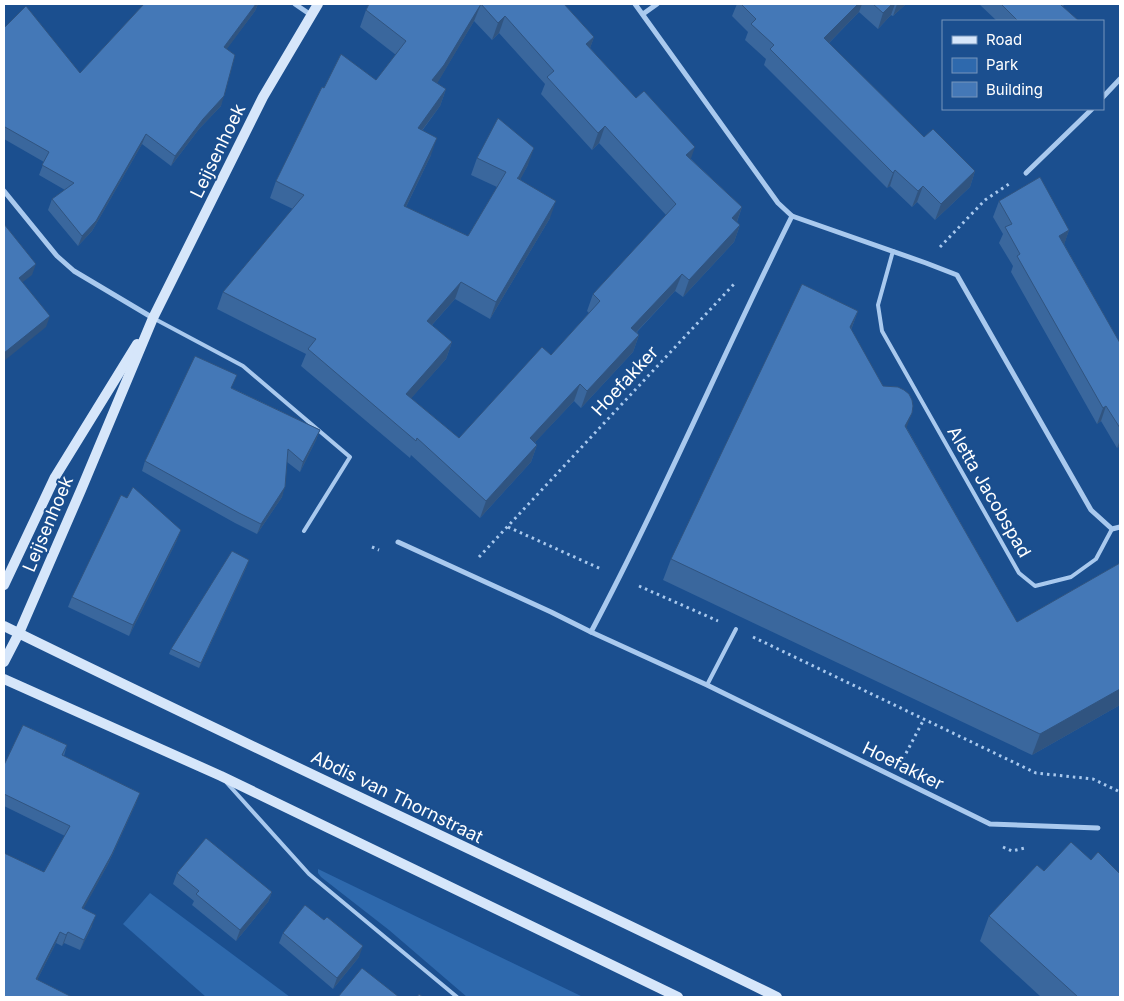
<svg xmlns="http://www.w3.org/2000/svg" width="1124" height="1001" font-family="Inter,sans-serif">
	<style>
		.green { fill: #2e69ad }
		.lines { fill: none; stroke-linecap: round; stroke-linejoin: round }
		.path { stroke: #a9c9ee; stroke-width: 3; stroke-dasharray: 2.5 4; stroke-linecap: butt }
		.lane { stroke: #a9c9ee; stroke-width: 4 }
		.street { stroke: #a9c9ee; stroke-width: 5 }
		.secondary { stroke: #d6e6fa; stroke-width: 10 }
		.wall { fill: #3a679d; fill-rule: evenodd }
		.shaded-wall { fill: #305480 }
		.building { fill: #4478b7; stroke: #305480; fill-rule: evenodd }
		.labels { text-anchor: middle; stroke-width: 4; stroke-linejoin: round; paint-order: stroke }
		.street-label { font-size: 18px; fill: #fff; stroke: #1b4f8f }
	</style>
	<rect width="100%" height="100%" fill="#1b4f8f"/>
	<g class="green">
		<path d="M318,869L583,997H467L389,930L321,877L318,873Z"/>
		<path d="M150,893L290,997H206L123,924Z"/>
	</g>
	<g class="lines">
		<g class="path">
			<path d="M940,247L985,200L1009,184"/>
			<path d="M508,527L601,569"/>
			<path d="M372,547L379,550"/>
			<path d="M479,557L734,284"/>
			<path d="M639,586L718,621"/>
			<path d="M753,637L1036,773L1093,779L1120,792"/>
			<path d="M903,759L924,719"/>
			<path d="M1003,847L1012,851L1025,848"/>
		</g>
		<g class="lane">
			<path d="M893,251L878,305L882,331L1019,573L1035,586L1071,577L1096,559L1112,529"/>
			<path d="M153,318L243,366L350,457L304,531"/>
			<path d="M707,685L736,629"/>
			<path d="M227,783L309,874L457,997"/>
		</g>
		<g class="street">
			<path d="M295,4L311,15"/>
			<path d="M635,4L778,203L792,216L926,263L957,275L1091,510L1112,529L1120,527"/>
			<path d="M643,14L657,4"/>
			<path d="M1103,97L1120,79"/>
			<path d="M1026,173L1092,109"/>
			<path d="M4,191L57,256L74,271L153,318"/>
			<path d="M398,542L551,612L591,632L707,685L990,824L1098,828"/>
			<path d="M591,632C663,496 723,354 792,216"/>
		</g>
		<g class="secondary">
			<path d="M4,585L55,477L137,344"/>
			<path d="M4,626C260,752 520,871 777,997"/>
			<path d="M4,662L19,633L81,490L153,318L263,97L318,4"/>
			<path d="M4,679L221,776L678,997"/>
		</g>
	</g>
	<g class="wall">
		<path d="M144,4H258L255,11L227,48L221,106L199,129L171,166L142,144L92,231L78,246L48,210L52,199L65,190L39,175L44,162L4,139V28L80,73Z"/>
		<path d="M369,4H564L594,37L590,48L691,159L742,207L737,222L740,225L734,242L683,297L675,291L637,332L639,335L633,352L581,408L574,401L535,442L537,445L531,462L480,518L411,455L410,458L301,366L306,354L217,309L223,292L293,209L270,198L276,181L324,88L376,80L396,55L360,27L366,10ZM474,21L492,40L499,33L545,84L541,94L592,150L599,143L666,215L593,294L587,311L589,313L551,355L459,438L411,398L446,359L452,342L432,325L455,299L490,319L550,218L520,179L528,165L477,158L471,175L497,187L468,236L406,207L431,155L422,131L440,106L446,89L437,83Z"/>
		<path d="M737,4H906L893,16L891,15L878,29L859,12L829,43L924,137L975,171L970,187L935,220L917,202L912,207L890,186L887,188L764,65L766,59L745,40L748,32L732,16Z"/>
		<path d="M979,4H1064L1063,7L1079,21H997Z"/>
		<path d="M999,201L1069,230L1064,244L1120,343V446L1117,448L1101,421L1097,424L1011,272L1013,266L999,243L1003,234L993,217Z"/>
		<path d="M858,311L851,330L1017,622L1120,563V705L1032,755L663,580L671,559Z"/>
		<path d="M232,388L320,430L316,440L300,472L287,462L282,497L257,534L235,523L142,471L145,461Z"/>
		<path d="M177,540L129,636L68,607L72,597Z"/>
		<path d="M247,566L199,668L169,654L171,649Z"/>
		<path d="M67,745L64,756L136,803L108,864L83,909L92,926L80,950L64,943L62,946L56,943L37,980L4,997L44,872L65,836L4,806V765Z"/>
		<path d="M1091,860L1120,997H1041L980,941L989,916L1044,871Z"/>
		<path d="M177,873L272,892L268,902L236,941L192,905L194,901L173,884Z"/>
		<path d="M283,933L359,957L333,989L279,943Z"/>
	</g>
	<g class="shaded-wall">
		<path d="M256,4H258L255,11L221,57L224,47Z"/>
		<path d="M481,4L474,21L438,82L425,96L432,80Z"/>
		<path d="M858,4H862L859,12L818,54L824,38Z"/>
		<path d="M892,4H895L891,15L878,29L883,13Z"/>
		<path d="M897,4H906L893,16Z"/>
		<path d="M505,16L499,33L492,40L498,23Z"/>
		<path d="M594,37L588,54L586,44Z"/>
		<path d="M446,89L440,106L411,145L418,128Z"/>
		<path d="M224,96L221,106L199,129L171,166L175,156L203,119Z"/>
		<path d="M605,126L599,143L592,150L598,133Z"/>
		<path d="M146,134L142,144L92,231L78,246L82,236Z"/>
		<path d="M437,138L431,155L398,223L404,206Z"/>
		<path d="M695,147L689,164L686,155Z"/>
		<path d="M534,148L528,165L512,195L518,178Z"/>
		<path d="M895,170L890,186L887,188L893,173Z"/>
		<path d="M975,171L970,187L935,220L941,204Z"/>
		<path d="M923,186L917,202L912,207L918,191Z"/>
		<path d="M556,201L550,218L490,319L496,302Z"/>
		<path d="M742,207L736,224L732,218Z"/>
		<path d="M740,225L734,242L683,297L689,280Z"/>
		<path d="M1069,230L1064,245L1059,236Z"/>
		<path d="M36,264L32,275L15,288L19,278Z"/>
		<path d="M682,274L675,291L625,344L631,328Z"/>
		<path d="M461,282L455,299L421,337L427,321Z"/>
		<path d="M858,311L850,332V327Z"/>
		<path d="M50,316L46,327L4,361V353Z"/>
		<path d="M639,335L633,352L581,408L587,391Z"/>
		<path d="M452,342L446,359L400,411L406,394Z"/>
		<path d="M580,384L574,401L524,454L530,438Z"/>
		<path d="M1106,406L1101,421L1097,424L1103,408Z"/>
		<path d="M912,413L904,434L905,426Z"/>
		<path d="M320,430L316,440L300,472L303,462Z"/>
		<path d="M1120,440V446L1117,448Z"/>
		<path d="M537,445L531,462L480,518L486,501Z"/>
		<path d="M285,487L282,497L257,534L261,524Z"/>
		<path d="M181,530L177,540L129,636L133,625Z"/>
		<path d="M249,560L247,566L199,668L201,663Z"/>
		<path d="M1120,689V705L1032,755L1040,734Z"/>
		<path d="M140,793L136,803L108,864L78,919L82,908Z"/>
		<path d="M272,892L268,902L236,941L240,930Z"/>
		<path d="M96,915L92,926L80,950L84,940Z"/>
		<path d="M60,932L56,943L32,990L36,979Z"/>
		<path d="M68,932L64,943L62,946L66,935Z"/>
		<path d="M363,946L359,957L333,989L337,978Z"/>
	</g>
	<g class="building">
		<path d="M144,4H256L224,47L235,55L224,96L203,119L175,156L146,134L96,221L82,236L52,199L74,183L42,165L49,152L5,127L4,128V28L26,6L80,73Z"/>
		<path d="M369,4H564L594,37L586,44L636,98L644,91L695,147L686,155L742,207L732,218L740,225L689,280L682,274L631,328L639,335L587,391L580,384L530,438L537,445L486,501L417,438L416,441L308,349L316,339L223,292L304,195L276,181L322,87L324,88L341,54L376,80L406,41L366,10ZM481,4L498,23L505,16L554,71L547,77L598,133L605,126L676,204L593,294L600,301L551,355L542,347L459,438L406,394L452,342L427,321L461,282L496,302L556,201L517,178H518L534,148L498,118L477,158L506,172L468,236L404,206L437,138L418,128L446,89L432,80L444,65Z"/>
		<path d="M741,4H858L824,38L924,137L933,129L975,171L941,204L923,186L918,191L895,170L893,173L770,49L774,45L751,24L756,19Z"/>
		<path d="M873,4H892L883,13Z"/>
		<path d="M1001,4H1062L1061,5L1079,21H1018Z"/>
		<path d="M1040,177L1069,230L1059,236L1120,343V428L1106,406L1103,408L1017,256L1020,254L1005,227L1012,224L999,201Z"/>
		<path d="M4,224L36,264L19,278L50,316L4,353Z"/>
		<path d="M802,284L858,311L850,327L883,386L898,387L904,390L909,394L912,400L913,406L912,413L905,426L1017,622L1120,563V689L1040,734L671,559Z"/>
		<path d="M195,356L237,375L231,388L320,430L303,462L288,449L285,487L261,524L239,513L145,461Z"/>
		<path d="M133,487L181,530L133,625L72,597L121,495L127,498Z"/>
		<path d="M232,551L249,560L201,663L171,649Z"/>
		<path d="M23,725L67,745L62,755L140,793L112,854L82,908L96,915L84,940L68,932L66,935L60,932L36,979L72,997H4V853L44,872L70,826L4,794V765Z"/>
		<path d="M206,838L272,892L240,930L196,894L199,891L177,873Z"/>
		<path d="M1071,842L1091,860L1098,852L1120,874V997H1078L989,916L1037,865L1044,871Z"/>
		<path d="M305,905L324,920L327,917L363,946L337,978L283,933Z"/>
		<path d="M362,968L399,997H338Z"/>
		<path d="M419,994L423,997H417Z"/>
	</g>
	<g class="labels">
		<g class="street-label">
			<text transform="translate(218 151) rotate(-64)" y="6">Leijsenhoek</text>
			<text transform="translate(625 381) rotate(-47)" y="6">Hoefakker</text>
			<text transform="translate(989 492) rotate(60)" y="6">Aletta Jacobspad</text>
			<text transform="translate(48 524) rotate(-67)" y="6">Leijsenhoek</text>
			<text transform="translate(903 766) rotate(26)" y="6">Hoefakker</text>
			<text transform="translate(397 797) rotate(26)" y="6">Abdis van Thornstraat</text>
		</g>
	</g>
	<rect width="1124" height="1001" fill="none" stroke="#ffffff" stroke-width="10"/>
	<rect x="942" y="20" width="162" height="90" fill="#1b4f8f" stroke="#7695bc"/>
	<rect x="952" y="36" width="25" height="8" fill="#d6e6fa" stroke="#7695bc"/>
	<text x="986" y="45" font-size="15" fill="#ffffff">Road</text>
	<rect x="952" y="58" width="25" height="15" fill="#2e69ad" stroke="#7695bc"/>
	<text x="986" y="70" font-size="15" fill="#ffffff">Park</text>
	<rect x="952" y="82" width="25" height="15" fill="#4478b7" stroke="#7695bc"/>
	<text x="986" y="95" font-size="15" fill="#ffffff">Building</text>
</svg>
